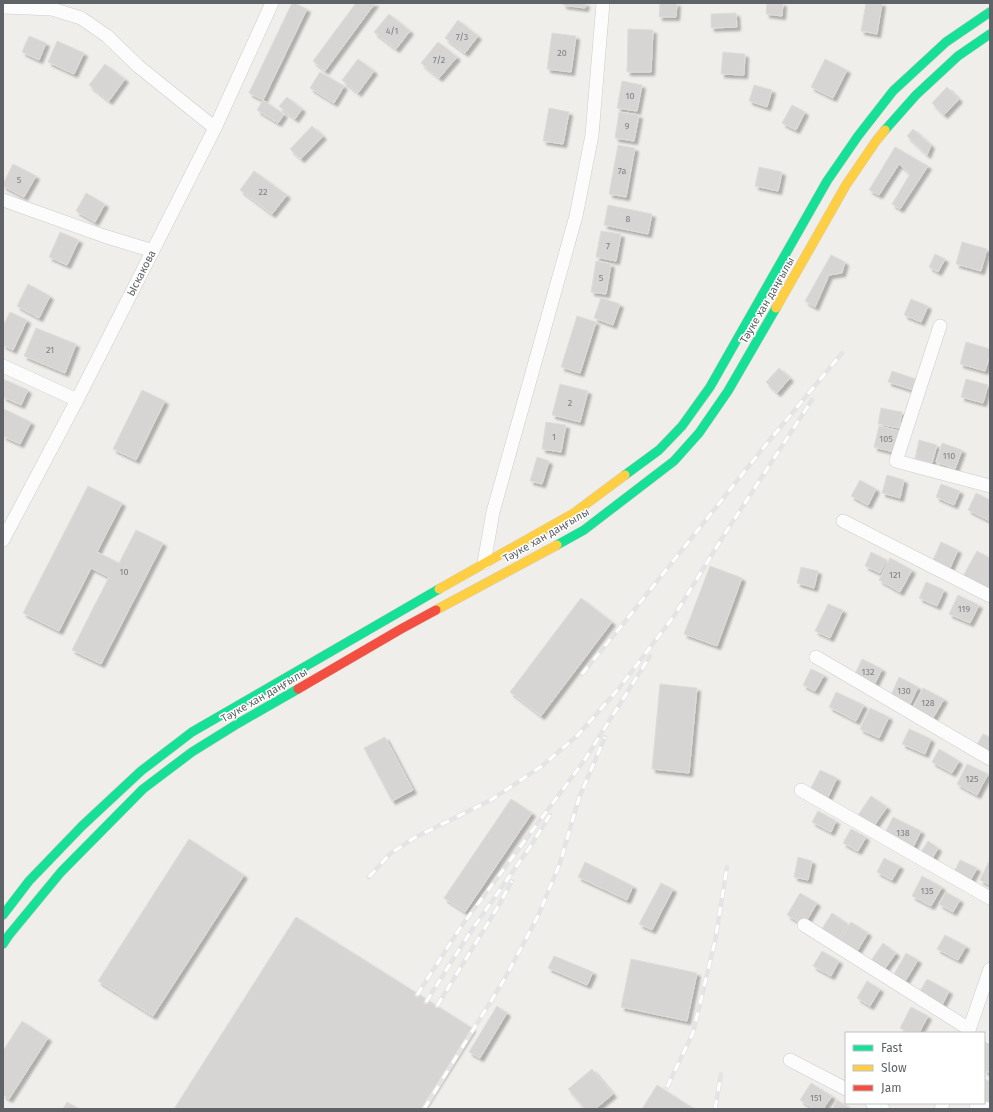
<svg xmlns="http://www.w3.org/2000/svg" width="993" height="1112" font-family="'Fira Sans',sans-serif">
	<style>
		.building { fill: #d6d5d3; stroke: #deddd9; filter: url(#shadow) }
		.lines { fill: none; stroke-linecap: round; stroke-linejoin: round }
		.street-casing { stroke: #cbcccc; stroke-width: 14 }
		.fast-casing { stroke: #d7ceb8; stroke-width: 10 }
		.slow-casing { stroke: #d7ceb8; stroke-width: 10 }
		.jam-casing { stroke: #d7ceb8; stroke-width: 10 }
		.street { stroke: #fdfcfc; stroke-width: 13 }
		.fast { stroke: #16e098; stroke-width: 9 }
		.slow { stroke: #ffcf43; stroke-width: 9 }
		.jam { stroke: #f24e42; stroke-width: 9 }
		.rail-casing { stroke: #e4e4e4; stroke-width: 4.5 }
		.rail { stroke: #fff; stroke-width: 3; stroke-dasharray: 9; stroke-linecap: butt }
		.labels { text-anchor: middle; stroke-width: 3; stroke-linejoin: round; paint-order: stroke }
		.number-label { font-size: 9px; fill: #7e8184 }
		.street-label { font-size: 11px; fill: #5f6368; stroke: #fff }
	</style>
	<defs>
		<filter id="shadow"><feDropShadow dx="3.5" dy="3.5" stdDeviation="1" flood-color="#0004"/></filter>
	</defs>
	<rect width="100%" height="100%" fill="#efeeea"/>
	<g class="building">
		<path d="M292,3H294L307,9L263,100L249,93Z"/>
		<path d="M356,3H375L325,71L313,61Z"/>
		<path d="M563,3H586L585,8L563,5Z"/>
		<path d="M660,3H677L676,17H659Z"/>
		<path d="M767,3H783L782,16L766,14Z"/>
		<path d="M866,3H882L877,34L861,31Z"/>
		<path d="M736,13L737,27L711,28V14Z"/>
		<path d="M389,14L410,31L396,49L374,32Z"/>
		<path d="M458,20L478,36L465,53L445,38Z"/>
		<path d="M628,29L653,30L651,72H627Z"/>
		<path d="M552,33L576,36L571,72L547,69Z"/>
		<path d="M29,36L46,43L39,60L22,52Z"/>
		<path d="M57,41L84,53L74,74L48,62Z"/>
		<path d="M438,42L457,57L439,78L421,63Z"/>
		<path d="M723,52L745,54L744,75L721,74Z"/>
		<path d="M358,59L374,71L358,93L342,80Z"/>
		<path d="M825,59L847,70L833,98L811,87Z"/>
		<path d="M105,64L125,79L109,101L89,85Z"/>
		<path d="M320,72L344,86L334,103L310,88Z"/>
		<path d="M622,81L642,85L637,111L617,108Z"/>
		<path d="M754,85L772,90L767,107L749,101Z"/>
		<path d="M947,87L959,99L944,115L932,103Z"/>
		<path d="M287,97L302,109L295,119L279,106Z"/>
		<path d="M263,100L284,114L278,123L257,110Z"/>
		<path d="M792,105L805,112L796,130L782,123Z"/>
		<path d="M549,108L569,112L563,144L543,141Z"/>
		<path d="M619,112L639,115L634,141L615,138Z"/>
		<path d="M312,126L323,136L301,159L290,149Z"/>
		<path d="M913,129L931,145L927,155L907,136Z"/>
		<path d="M618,145L635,148L626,197L609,194Z"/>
		<path d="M895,147L928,166L900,209L892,204L910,174L899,164L879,195L869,190Z"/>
		<path d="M13,164L36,176L24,197L3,186V184Z"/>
		<path d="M759,167L782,172L778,191L755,186Z"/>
		<path d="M254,171L287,195L272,214L240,190Z"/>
		<path d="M86,193L105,204L95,222L76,211Z"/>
		<path d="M608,205L652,214L648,234L604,225Z"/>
		<path d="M601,231L621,234L616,261L596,257Z"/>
		<path d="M60,232L79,240L67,265L49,257Z"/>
		<path d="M962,242L987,249L981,271L956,264Z"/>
		<path d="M935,254L945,259L938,272L929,267Z"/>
		<path d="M831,255L845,262L842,273L829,275L815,307L805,301Z"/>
		<path d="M596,261L611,264L606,294L591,292Z"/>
		<path d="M28,284L50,296L39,318L17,306Z"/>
		<path d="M601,298L620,304L613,325L594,318Z"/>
		<path d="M911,299L928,306L921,322L904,315Z"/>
		<path d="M10,312L27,320L13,350L3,345V326Z"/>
		<path d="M577,316L596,322L580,373L561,367Z"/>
		<path d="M36,328L76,344L65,373L24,356Z"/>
		<path d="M966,342L990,349V355L985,371L960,364Z"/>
		<path d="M779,368L790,378L777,393L766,382Z"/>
		<path d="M892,371L916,379L913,390L888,382Z"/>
		<path d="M3,379L28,390L21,405L3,397Z"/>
		<path d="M966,379L988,385L983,403L961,397Z"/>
		<path d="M560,384L588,391L580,422L552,415Z"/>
		<path d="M142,390L165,401L136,460L113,449Z"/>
		<path d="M881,408L902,412L899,428L878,424Z"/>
		<path d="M4,409L31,422L20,444L3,436V411Z"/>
		<path d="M546,422L566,425L561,452L542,449Z"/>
		<path d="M879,426L899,431L894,452L874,447Z"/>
		<path d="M919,440L937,445L932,463L915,459Z"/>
		<path d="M942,443L962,450L955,469L936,462Z"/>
		<path d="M537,457L549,461L542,484L530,481Z"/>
		<path d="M887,475L904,480L900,498L882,493Z"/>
		<path d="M860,480L876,489L868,505L851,496Z"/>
		<path d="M941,484L960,491L954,505L936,497Z"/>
		<path d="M88,486L122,503L97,552L119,563L136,530L163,543L101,664L72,650L109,577L91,568L59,631L23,613Z"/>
		<path d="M976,493L990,500V521L968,510Z"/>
		<path d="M941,542L958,550L950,568L933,560Z"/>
		<path d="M977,551L990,558V586L988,590L963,576Z"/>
		<path d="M871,552L887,560L880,573L865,566Z"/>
		<path d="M890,558L912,570L900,592L879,580Z"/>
		<path d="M710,566L742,578L717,646L684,634Z"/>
		<path d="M801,567L818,571L814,588L797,583Z"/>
		<path d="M926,582L944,590L937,606L919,598Z"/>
		<path d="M958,595L979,605L970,623L949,614Z"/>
		<path d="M581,598L612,622L541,716L510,692Z"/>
		<path d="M828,604L843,610L830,638L815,631Z"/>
		<path d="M862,659L882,669L874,685L854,676Z"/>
		<path d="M811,669L824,675L815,691L803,685Z"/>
		<path d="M899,677L918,687L910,704L891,695Z"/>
		<path d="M660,684L697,688L689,773L652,769Z"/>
		<path d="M923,688L944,699L933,718L913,707Z"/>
		<path d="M836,692L864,705L856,721L829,707Z"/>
		<path d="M870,708L889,717L879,738L860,729Z"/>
		<path d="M909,729L931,739L925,754L902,744Z"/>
		<path d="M983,734L990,737V754L976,746Z"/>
		<path d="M385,737L413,790L392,801L364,748Z"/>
		<path d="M939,749L959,761L952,773L932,762Z"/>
		<path d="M967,764L988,774L977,795L957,784Z"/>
		<path d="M820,770L837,778L827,799L810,790Z"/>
		<path d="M871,796L887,807L874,826L858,815Z"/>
		<path d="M511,799L532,813L465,912L444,898Z"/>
		<path d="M818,811L836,821L831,832L812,822Z"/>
		<path d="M893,817L921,831L912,849L884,835Z"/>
		<path d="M851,829L866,837L858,851L843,843Z"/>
		<path d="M189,839L244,875L153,1016L98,981Z"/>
		<path d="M928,841L938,848L932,859L921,852Z"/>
		<path d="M798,857L812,861L808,880L794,877Z"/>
		<path d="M884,858L900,866L892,880L877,872Z"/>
		<path d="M990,859V885L980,880Z"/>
		<path d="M960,860L977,868L969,883L953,874Z"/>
		<path d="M585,862L633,886L627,900L578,877Z"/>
		<path d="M922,876L942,887L931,906L912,896Z"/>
		<path d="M661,883L673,889L652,930L639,924Z"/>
		<path d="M946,892L960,900L953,912L939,904Z"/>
		<path d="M800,893L817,903L804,925L787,915Z"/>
		<path d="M832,913L848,924L837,942L820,932Z"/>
		<path d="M296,917L472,1028L421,1109H174Z"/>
		<path d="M851,922L868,933L856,953L839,942Z"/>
		<path d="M945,935L966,946L958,960L937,949Z"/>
		<path d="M883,943L896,953L883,971L870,962Z"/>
		<path d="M822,951L839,961L831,976L813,966Z"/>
		<path d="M906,953L918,960L904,983L893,976Z"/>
		<path d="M554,956L593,972L587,985L548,968Z"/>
		<path d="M631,959L697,973L687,1021L621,1007Z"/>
		<path d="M927,979L949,991L942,1005L919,993Z"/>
		<path d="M867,981L880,989L870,1006L857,998Z"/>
		<path d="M497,1006L507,1013L480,1058L469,1052Z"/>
		<path d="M911,1007L928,1016L919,1033H908L900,1028Z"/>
		<path d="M22,1021L48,1038L9,1099L3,1095V1051Z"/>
		<path d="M984,1042L990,1044L989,1072L984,1071Z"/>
		<path d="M592,1069L613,1094L595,1109H585L568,1089Z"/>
		<path d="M984,1079L990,1081V1103L984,1101Z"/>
		<path d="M811,1083L832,1096L823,1109H814L800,1100Z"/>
		<path d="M657,1085L694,1109H642Z"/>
		<path d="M837,1100L852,1109H832Z"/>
		<path d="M67,1102L79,1109H63Z"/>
	</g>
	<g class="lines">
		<defs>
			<g id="street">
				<path d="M3,7L52,9L81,18L107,36L138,66L215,128"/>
				<path d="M3,200L104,236L153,251"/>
				<path d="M940,326L896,461L990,486"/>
				<path d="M3,366L77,400"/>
				<path d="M843,521L990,596"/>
				<path d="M3,540L77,400L215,128L272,3"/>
				<path d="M484,563L493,512L576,216L592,135L603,3"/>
				<path d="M816,657L990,759"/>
				<path d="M801,790L990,898"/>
				<path d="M804,925L969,1029"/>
				<path d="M968,1033L990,969"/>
				<path d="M790,1060L846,1089"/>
				<path d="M872,1103L883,1109"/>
				<path d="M976,1106L990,1109"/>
				<path d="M941,1109L943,1103"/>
			</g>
			<g id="fast">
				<path d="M885,130L916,95L958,56L990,34"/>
				<path d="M625,475L659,450L682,426L710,387L827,181L858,136L893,91L946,42L990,12"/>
				<path d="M557,545L584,530L674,461L699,433L728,391L776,308"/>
				<path d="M3,915L29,881L82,826L141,771L192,732L439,589"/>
				<path d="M3,944L9,935L61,872L143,789L192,752L237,724L298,689"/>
			</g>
			<g id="slow">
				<path d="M776,308L846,185L876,141L885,130"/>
				<path d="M439,589L574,513L625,475"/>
				<path d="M436,610L557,545"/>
			</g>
			<path id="jam" d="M298,689L401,629L436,610"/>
		</defs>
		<use href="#street" class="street-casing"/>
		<use href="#fast" class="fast-casing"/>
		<use href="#slow" class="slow-casing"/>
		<use href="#jam" class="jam-casing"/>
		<use href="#street" class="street"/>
		<use href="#fast" class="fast"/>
		<use href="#slow" class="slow"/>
		<use href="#jam" class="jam"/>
		<defs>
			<g id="rail">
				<path d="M582,674L627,619L764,447L842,353"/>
				<path d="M369,877L390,854L414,838L491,800L542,766L578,735L620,687L674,616L726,532L812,400"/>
				<path d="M417,995L460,928L584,761L650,656"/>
				<path d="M426,1002L471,931L530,847L550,815"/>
				<path d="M437,1006L499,905L512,881"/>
				<path d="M667,1087L693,1033L715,941L727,867"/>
				<path d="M424,1109L504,980L538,916L560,863L579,798L605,737"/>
				<path d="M715,1109L721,1074"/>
			</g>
		</defs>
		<use href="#rail" class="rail-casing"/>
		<use href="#rail" class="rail"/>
	</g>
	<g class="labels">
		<g class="number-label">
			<text x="392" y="34">4/1</text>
			<text x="462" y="40">7/3</text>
			<text x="562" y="56">20</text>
			<text x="439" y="63">7/2</text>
			<text x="630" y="99">10</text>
			<text x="627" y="129">9</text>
			<text x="622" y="174">7а</text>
			<text x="19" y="183">5</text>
			<text x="263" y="195">22</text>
			<text x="628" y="222">8</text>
			<text x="608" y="249">7</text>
			<text x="601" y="281">5</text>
			<text x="50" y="353">21</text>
			<text x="570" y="406">2</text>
			<text x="554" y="440">1</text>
			<text x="886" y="442">105</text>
			<text x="949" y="459">110</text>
			<text x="124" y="575">10</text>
			<text x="895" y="578">121</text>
			<text x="964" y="612">119</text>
			<text x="868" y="675">132</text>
			<text x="904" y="694">130</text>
			<text x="928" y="706">128</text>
			<text x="972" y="782">125</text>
			<text x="903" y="836">138</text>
			<text x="927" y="894">135</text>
			<text x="816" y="1101">151</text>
		</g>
		<g class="street-label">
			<text transform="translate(141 273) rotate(-63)" y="4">Ыскакова</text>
			<text transform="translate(767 300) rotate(-60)" y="4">Тәуке хан даңғылы</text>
			<text transform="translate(546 535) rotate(-30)" y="4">Тәуке хан даңғылы</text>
			<text transform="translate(264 695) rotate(-30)" y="4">Тәуке хан даңғылы</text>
		</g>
	</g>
	<rect width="993" height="1112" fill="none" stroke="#5f6368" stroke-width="8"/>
	<rect x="845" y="1032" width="140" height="72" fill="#ffffff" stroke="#bfc1c3"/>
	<rect x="853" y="1045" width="20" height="6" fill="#16e098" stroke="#bfc1c3"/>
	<text x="881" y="1052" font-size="12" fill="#5f6368">Fast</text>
	<rect x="853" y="1065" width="20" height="6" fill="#ffcf43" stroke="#bfc1c3"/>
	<text x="881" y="1072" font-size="12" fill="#5f6368">Slow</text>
	<rect x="853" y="1085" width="20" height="6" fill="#f24e42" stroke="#bfc1c3"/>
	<text x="881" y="1092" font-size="12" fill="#5f6368">Jam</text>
</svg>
